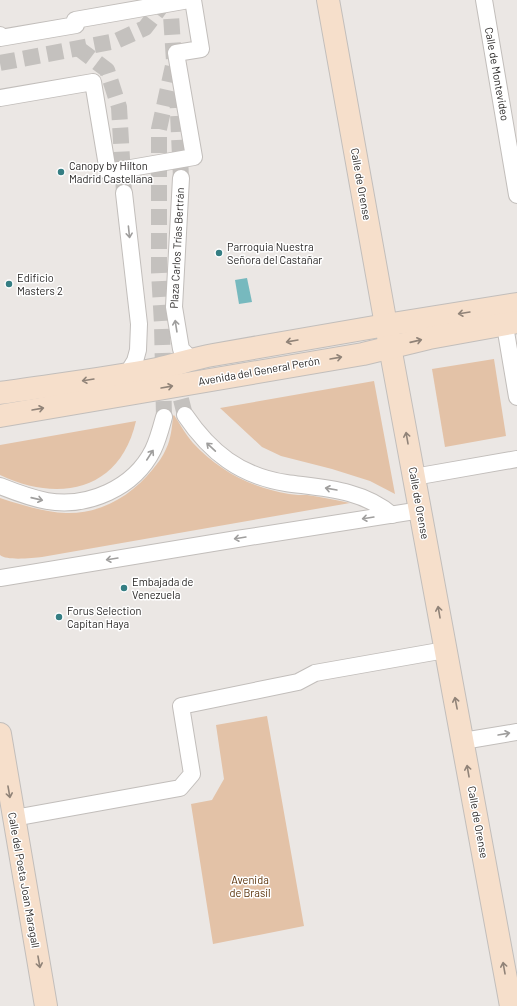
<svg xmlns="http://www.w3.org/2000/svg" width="517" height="1006" font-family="Barlow,sans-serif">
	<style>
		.green { fill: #e3c2a7 }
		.water { fill: #77b9be }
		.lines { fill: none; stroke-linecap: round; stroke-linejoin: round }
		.street-tunnel { stroke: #c4c1be; stroke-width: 16; stroke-dasharray: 16 8; stroke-linecap: butt }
		.street-casing { stroke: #c2bebb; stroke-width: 18 }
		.secondary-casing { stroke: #c2bebb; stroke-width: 24 }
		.street { stroke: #fff; stroke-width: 16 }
		.secondary { stroke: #f6dfcb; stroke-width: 22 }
		.oneway { stroke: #9f9e9d }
		.oneway2 { stroke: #908378 }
		.poi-dot { fill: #357e83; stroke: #fff; stroke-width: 1.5 }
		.labels { text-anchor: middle; stroke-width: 3; stroke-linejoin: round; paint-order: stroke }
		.street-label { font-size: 11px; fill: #292726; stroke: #fff }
		.poi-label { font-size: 11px; fill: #292726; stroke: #fff; text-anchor: start }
		.park-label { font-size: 11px; fill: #5a3108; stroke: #fff }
	</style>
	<rect width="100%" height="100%" fill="#ebe7e4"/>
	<g class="green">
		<path d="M494,359L506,436L445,447L432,369Z"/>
		<path d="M374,381L395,494L370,481L332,469L281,456L262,447L220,408Z"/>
		<path d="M174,415C180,424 186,435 193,443C219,471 252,488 289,494C295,495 301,495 307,495C322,497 336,500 350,503L42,557C32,558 7,561 0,555V498C22,505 43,512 66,513C101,514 131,496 153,469C158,463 163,456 166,449C171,439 172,427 173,416Z"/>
		<path d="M136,421C120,491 59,503 0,475V445Z"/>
		<path d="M267,716L304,926L213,944L191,804L212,800L224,779L216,725Z"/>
	</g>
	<path class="water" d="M247,278L252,302L239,304L235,280Z"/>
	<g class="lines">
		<g class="street-tunnel">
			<path d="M78,48L107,70L119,107L124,193"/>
			<path d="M0,63L116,41L145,28L166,0"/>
			<path d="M177,92L181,178"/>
			<path d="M175,376L185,415"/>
			<path d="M164,417L162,324L159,272V129L174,61L170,0"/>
		</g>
		<defs>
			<g id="street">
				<path d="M484,0L517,195"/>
				<path d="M0,35V38L76,25L75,20L189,0"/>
				<path d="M0,98L93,82L108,172L194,157L176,53L201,49L193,0"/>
				<path d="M181,178L174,307L181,349L188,356L193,359"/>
				<path d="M124,193L139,324L138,350L135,361L127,374"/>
				<path d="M503,314L517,397"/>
				<path d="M185,415C210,452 240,476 286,483C322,488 362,489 392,515"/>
				<path d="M414,477L517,459"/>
				<path d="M0,486C15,492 31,498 47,501C88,508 134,488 153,450C158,440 161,428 164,417"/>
				<path d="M0,578L237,539L421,510"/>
				<path d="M463,741L517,732"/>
				<path d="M14,818L180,788L192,774L181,706L298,682L315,673L445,650"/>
			</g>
			<g id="secondary">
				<path d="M328,0L386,325L511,1006"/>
				<path d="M0,393C52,385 105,379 157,369C176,365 194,358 213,355L386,325L517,304"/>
				<path d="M0,416L363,354L429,338L517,322"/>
				<path d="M0,734L46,1006"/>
			</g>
		</defs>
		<use href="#street" class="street-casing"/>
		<use href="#secondary" class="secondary-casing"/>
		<use href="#street" class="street"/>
		<use href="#secondary" class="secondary"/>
	</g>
	<defs><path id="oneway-shaft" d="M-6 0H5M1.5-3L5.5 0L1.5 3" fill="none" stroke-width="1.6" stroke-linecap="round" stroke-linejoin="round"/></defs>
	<g class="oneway">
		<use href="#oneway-shaft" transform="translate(129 232) rotate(84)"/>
		<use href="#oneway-shaft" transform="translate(176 326) rotate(-99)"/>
		<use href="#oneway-shaft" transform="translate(211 447) rotate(-137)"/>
		<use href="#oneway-shaft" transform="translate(150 455) rotate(-57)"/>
		<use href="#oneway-shaft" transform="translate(331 489) rotate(-170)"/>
		<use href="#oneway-shaft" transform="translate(37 499) rotate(13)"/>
		<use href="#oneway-shaft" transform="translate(368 518) rotate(171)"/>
		<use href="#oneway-shaft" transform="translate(240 538) rotate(171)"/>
		<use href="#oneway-shaft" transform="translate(112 559) rotate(171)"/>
		<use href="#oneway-shaft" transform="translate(504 734) rotate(-10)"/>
	</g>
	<g class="oneway2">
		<use href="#oneway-shaft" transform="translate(464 313) rotate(171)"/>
		<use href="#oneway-shaft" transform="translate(292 341) rotate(170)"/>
		<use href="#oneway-shaft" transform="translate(416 341) rotate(-13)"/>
		<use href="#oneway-shaft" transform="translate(336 358) rotate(-10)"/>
		<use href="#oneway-shaft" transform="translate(88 380) rotate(171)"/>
		<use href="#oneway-shaft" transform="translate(167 387) rotate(-10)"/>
		<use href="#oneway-shaft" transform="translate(38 409) rotate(-10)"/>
		<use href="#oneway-shaft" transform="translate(407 438) rotate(-100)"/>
		<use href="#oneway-shaft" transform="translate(439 612) rotate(-100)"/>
		<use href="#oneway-shaft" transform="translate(456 703) rotate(-101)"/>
		<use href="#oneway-shaft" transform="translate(468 771) rotate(-100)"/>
		<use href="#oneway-shaft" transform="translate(9 792) rotate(80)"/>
		<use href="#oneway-shaft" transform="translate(39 962) rotate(80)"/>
		<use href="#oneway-shaft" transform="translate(504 968) rotate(-100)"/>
	</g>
	<g class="poi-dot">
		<circle cx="61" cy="172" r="4"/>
		<circle cx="219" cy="253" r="4"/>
		<circle cx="9" cy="284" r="4"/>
		<circle cx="124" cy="588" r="4"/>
		<circle cx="59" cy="617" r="4"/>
	</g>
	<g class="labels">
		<g class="street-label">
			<text transform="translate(497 74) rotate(80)" y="4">Calle de Montevideo</text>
			<text transform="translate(361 184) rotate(80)" y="4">Calle de Orense</text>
			<text transform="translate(177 248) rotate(-87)" y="4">Plaza Carlos Trías Bertrán</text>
			<text transform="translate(259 371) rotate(-10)" y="4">Avenida del General Perón</text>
			<text transform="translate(419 503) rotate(80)" y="4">Calle de Orense</text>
			<text transform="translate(478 822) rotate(80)" y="4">Calle de Orense</text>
			<text transform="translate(24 880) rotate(80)" y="4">Calle del Poeta Joan Maragall</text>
		</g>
		<g class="poi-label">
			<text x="69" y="170">Canopy by Hilton<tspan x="69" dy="13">Madrid Castellana</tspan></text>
			<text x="227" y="251">Parroquia Nuestra<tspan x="227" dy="13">Señora del Castañar</tspan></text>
			<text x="17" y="282">Edificio<tspan x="17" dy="13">Masters 2</tspan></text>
			<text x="132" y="586">Embajada de<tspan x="132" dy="13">Venezuela</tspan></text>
			<text x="67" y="615">Forus Selection<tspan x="67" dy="13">Capitan Haya</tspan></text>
		</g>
		<g class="park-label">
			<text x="250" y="884">Avenida<tspan x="250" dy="13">de Brasil</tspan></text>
		</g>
	</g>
</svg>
